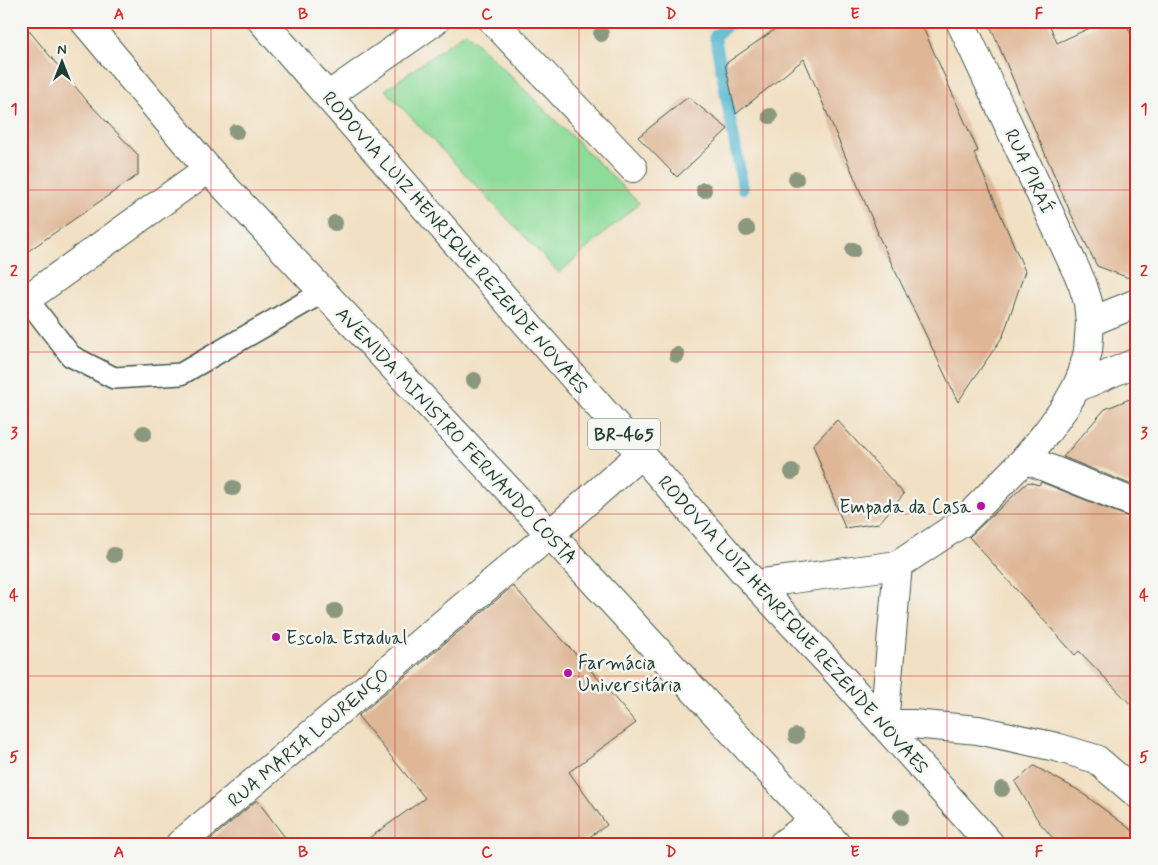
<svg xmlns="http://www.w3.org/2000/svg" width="1158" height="865" font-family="Mynerve,sans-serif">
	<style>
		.green { fill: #8edc9a; stroke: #568c67 }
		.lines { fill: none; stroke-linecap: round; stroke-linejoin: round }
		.stream { stroke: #4fb5ce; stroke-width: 12 }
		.building { fill: #dfb797 }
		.lane-casing { stroke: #3e5549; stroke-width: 24 }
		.street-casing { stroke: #3e5549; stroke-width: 30 }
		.highway-casing { stroke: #3e5549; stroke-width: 30 }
		.lane { stroke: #fff; stroke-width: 21 }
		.street { stroke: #fff; stroke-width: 28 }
		.highway { stroke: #fff; stroke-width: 28 }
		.tree { fill: #8a987f }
		.grid { fill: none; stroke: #d62828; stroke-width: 1; stroke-opacity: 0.55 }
		.poi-dot { fill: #b5179e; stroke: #f6f6f2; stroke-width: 2 }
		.labels { text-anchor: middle; stroke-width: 5; stroke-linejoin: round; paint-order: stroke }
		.shield { fill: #f6f6f2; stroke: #60746d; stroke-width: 1 }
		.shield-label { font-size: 18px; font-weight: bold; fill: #1f3d34 }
		.street-label { font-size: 19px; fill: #1f3d34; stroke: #f6f6f2 }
		.poi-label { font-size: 19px; fill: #1f3d34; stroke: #f6f6f2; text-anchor: start }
		.neatline { fill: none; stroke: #d62828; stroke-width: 2 }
		.grid-label { font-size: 16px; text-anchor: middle; font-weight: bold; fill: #d62828 }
	</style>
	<rect width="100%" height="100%" fill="#f6f6f2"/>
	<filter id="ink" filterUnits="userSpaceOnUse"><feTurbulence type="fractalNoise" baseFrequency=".02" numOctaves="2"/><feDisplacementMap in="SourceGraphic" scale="10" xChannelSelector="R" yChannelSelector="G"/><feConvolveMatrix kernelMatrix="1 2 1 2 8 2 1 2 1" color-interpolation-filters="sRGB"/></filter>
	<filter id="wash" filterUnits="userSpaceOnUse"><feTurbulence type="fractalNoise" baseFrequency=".0096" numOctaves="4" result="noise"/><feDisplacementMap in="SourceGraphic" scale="20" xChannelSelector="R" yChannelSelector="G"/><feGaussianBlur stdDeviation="1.12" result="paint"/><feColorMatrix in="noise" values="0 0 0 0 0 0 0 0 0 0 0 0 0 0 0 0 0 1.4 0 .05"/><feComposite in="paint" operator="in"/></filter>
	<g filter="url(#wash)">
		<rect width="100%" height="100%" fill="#f1e0c3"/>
		<path class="green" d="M466,32L639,203L559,273L385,90Z"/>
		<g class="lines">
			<path class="stream" d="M732,21L715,36L743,188"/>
		</g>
		<g id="blocks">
			<g class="building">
				<path d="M21,21L88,102L138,155V175L21,256Z"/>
				<path d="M787,21H920L978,151L974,153L1025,271L1003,336L958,402L877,233H878L804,59L736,114L725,64Z"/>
				<path d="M988,21H1048L1057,43L1105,21H1125L1137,47V281L1097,266L1071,214Z"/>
				<path d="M688,97L728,129L677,177L638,137Z"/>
				<path d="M1137,396V487L1063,457L1105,409Z"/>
				<path d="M837,420L904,494L879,523L845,528L813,445Z"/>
				<path d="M1028,482L1039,485L1041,482L1131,518L1137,519V711L1079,651L1075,655L969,537Z"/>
				<path d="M513,586L594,674L636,723L569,772L607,825L579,844H361L425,798L358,716Z"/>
				<path d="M1034,766L1078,790L1137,834V844H1058L1039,822L1015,782Z"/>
				<path d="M257,800L290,844H205Z"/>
			</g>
		</g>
	</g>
	<g filter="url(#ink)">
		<use href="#blocks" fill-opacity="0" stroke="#3e5549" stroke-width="1"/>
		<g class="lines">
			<defs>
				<path id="lane" d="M27,299L71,356L114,378L181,374L323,292"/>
				<g id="street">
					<path d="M84,21L208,169L550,534L836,844"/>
					<path d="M493,21L633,168"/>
					<path d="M328,96L435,21"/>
					<path d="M21,303L208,169"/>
					<path d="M1090,322L1137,303"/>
					<path d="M1076,388L1137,362"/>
					<path d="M1025,459L1137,504"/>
					<path d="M898,565L884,724H913L978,730L1056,747L1096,759L1137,794"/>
					<path d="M755,584L898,565L963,522L1025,459L1047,432L1065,407L1076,388L1082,374L1088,351L1090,322L1088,302L1082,283L960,21"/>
					<path d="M180,844L550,534L641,454"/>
					<path d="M783,844L815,820"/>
				</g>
				<path id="highway" d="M262,21L745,573L828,662L990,844"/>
			</defs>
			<use href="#lane" class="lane-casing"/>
			<use href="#street" class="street-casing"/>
			<use href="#highway" class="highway-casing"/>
			<use href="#lane" class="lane"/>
			<use href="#street" class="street"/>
			<use href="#highway" class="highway"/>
		</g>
		<g class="tree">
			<circle cx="601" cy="34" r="8"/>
			<circle cx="770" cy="116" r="8"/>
			<circle cx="236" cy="132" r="8"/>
			<circle cx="796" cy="179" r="8"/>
			<circle cx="704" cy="190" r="8"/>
			<circle cx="335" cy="223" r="8"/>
			<circle cx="747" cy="229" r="8"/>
			<circle cx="853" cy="250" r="8"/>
			<circle cx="677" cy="355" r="8"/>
			<circle cx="474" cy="380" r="8"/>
			<circle cx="144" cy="433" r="8"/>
			<circle cx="792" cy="472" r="8"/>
			<circle cx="233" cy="488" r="8"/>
			<circle cx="114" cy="555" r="8"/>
			<circle cx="335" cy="611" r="8"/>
			<circle cx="796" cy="736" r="8"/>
			<circle cx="1002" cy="789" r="8"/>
			<circle cx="901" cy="817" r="8"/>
		</g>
	</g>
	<path class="grid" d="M211,21V844M395,21V844M579,21V844M763,21V844M947,21V844M21,190H1137M21,352H1137M21,514H1137M21,676H1137"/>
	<g class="poi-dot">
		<circle cx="981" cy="506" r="5"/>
		<circle cx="276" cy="637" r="5"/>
		<circle cx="568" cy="673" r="5"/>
	</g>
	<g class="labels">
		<rect class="shield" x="588" y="418.5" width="72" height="31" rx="4"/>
		<g class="shield-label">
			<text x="624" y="440">BR-465</text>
		</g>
		<g class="street-label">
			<text transform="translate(1030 171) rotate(65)" y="7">RUA PIRAÍ</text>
			<text transform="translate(456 242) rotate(49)" y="7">RODOVIA LUIZ HENRIQUE REZENDE NOVAES</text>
			<text transform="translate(457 435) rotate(47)" y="7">AVENIDA MINISTRO FERNANDO COSTA</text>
			<text transform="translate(794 624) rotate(48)" y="7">RODOVIA LUIZ HENRIQUE REZENDE NOVAES</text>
			<text transform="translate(308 737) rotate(-40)" y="7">RUA MARIA LOURENÇO</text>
		</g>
		<g class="poi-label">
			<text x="971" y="513" text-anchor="end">Empada da Casa</text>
			<text x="286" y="644">Escola Estadual</text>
			<text x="578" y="669">Farmácia<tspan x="578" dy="22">Universitária</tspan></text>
		</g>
	</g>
	<rect width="1158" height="865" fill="none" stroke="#f6f6f2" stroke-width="55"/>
	<g transform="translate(62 62)" stroke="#f6f6f2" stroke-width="4" paint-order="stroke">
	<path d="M0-4L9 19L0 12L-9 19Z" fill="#1f3d34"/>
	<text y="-8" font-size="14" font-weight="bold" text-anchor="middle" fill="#1f3d34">N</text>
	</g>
	<rect x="28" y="28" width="1102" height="810" class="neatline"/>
	<g class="grid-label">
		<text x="119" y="19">A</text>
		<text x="303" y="19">B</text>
		<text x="487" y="19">C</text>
		<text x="671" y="19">D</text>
		<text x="855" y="19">E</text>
		<text x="1039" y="19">F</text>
		<text x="14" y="114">1</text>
		<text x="1144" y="114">1</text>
		<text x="14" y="276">2</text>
		<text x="1144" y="276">2</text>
		<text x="14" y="438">3</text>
		<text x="1144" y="438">3</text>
		<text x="14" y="600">4</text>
		<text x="1144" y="600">4</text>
		<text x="14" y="762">5</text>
		<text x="1144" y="762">5</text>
		<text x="119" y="857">A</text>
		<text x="303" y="857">B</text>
		<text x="487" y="857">C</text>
		<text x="671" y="857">D</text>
		<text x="855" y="857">E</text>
		<text x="1039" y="857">F</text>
	</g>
</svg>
